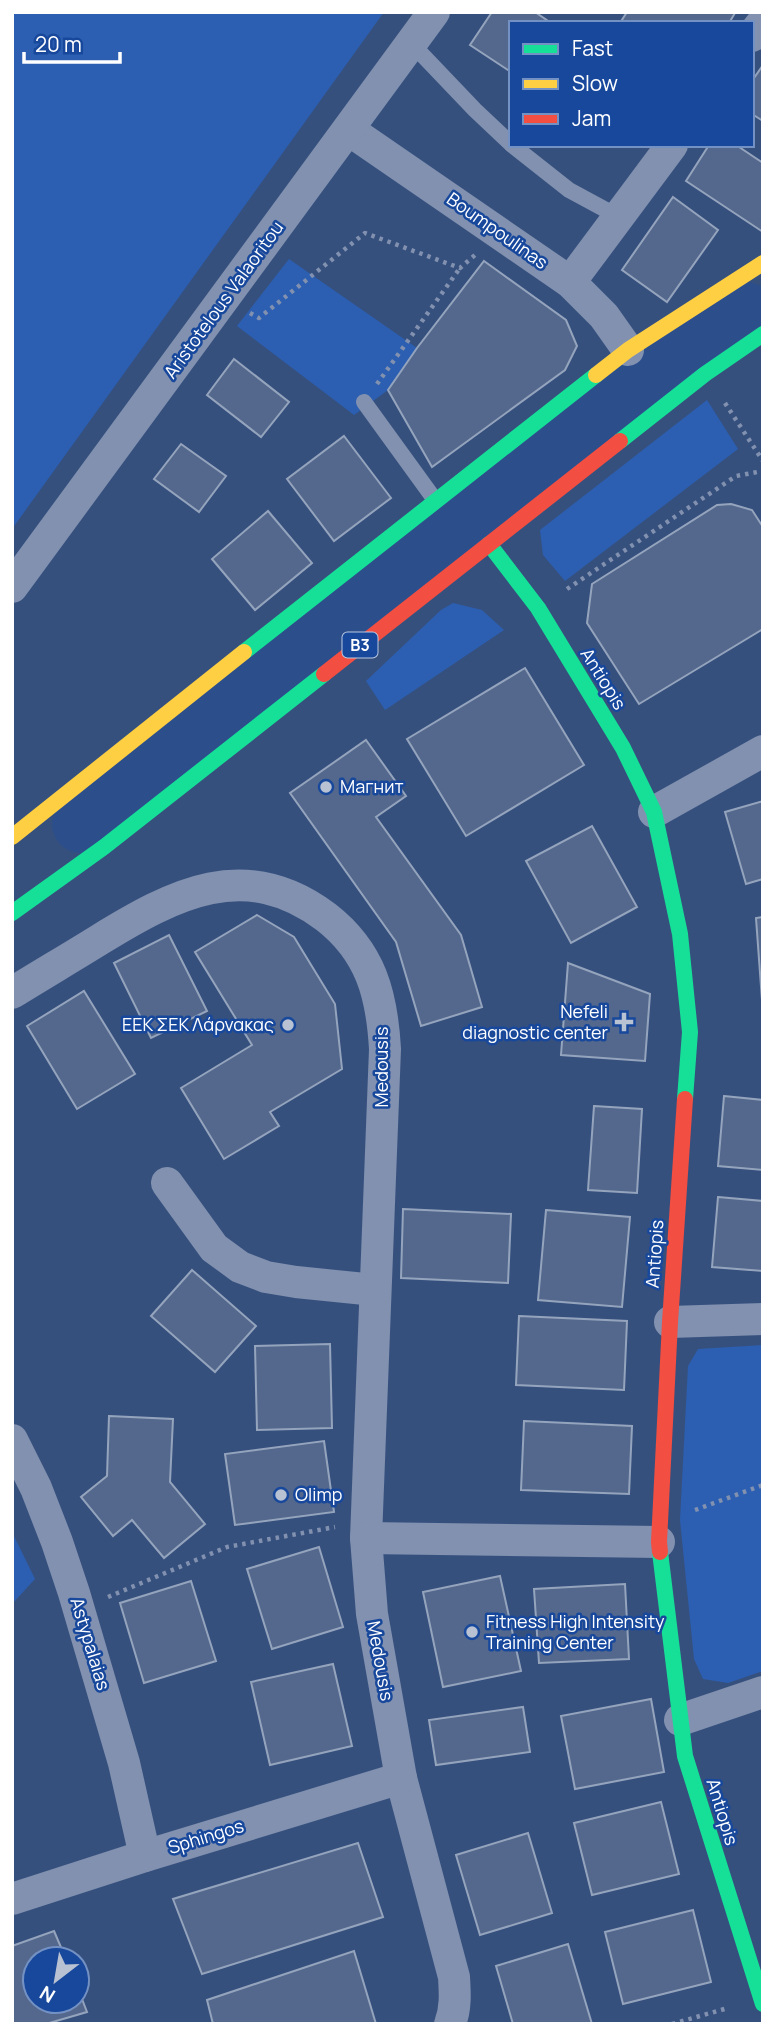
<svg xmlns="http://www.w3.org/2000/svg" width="775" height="2036" font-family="Manrope,sans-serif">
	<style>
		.green { fill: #2c5fb1 }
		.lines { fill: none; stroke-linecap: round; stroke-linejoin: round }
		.river { stroke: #2c4f8c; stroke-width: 58 }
		.building { fill: #53688c; stroke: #95a4bd; stroke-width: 2 }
		.path { stroke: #8191af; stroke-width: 4.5; stroke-dasharray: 3.5 5; stroke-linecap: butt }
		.lane { stroke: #8191af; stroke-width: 16 }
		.street { stroke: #8191af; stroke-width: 32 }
		.fast { stroke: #16e098; stroke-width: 16 }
		.slow { stroke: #ffcf43; stroke-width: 16 }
		.jam { stroke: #f24e42; stroke-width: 16 }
		.poi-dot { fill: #b9c2d2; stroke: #18489c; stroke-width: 2.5 }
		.labels { text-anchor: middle; stroke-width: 5; stroke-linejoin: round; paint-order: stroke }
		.shield { fill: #18489c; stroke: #bac8e1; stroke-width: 2 }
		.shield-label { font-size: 16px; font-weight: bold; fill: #fff }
		.street-label { font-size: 18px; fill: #fff; stroke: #18489c }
		.poi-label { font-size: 18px; fill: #fff; stroke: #18489c; text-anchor: start }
	</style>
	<rect width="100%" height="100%" fill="#36507e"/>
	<g class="green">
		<path d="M12,12H384L12,529Z"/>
		<path d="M289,259L417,348L388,390L354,415L237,326Z"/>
		<path d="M707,400L738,449L565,581L543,555L540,530Z"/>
		<path d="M453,603L482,610L504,630L385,710L366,681L441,610Z"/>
		<path d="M763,1345V1671L728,1683L703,1679L694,1659L680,1520L688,1366L698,1349Z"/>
		<path d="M12,1532L35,1579L12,1604Z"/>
	</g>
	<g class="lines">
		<path class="river" d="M81,824L615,404L746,311"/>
	</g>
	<g class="building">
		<path d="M492,12H535L551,23H511V72L470,45Z"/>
		<path d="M627,12H734L735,13L729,23H620Z"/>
		<path d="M763,65V121L752,114V81Z"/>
		<path d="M709,145H736L763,163V232L686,181Z"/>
		<path d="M673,197L718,230L667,302L622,270Z"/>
		<path d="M484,261L566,320L577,346L565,370L432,467L388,390L417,348Z"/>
		<path d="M234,359L289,402L261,437L207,395Z"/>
		<path d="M344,436L391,498L334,541L287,479Z"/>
		<path d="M181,444L226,476L199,512L154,479Z"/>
		<path d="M731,504L752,510L763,527V629L639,704L587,623L592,584L717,505Z"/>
		<path d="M268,511L312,563L255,610L212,559Z"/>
		<path d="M525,668L584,765L466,836L407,739Z"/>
		<path d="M366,740L406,796L376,817L461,935L482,1007L421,1026L396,942L290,793Z"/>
		<path d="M763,801V879L746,884L725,812Z"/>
		<path d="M592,826L637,907L571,943L526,861Z"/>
		<path d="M257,915L294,937L335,1004L342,1069L270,1112L279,1126L224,1159L181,1088L252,1045L195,952Z"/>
		<path d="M763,917V1014L756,918Z"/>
		<path d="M169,935L207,1011L151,1038L114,963Z"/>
		<path d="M568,963L650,994L645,1061L561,1055Z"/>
		<path d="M84,991L135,1074L77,1109L27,1026Z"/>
		<path d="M724,1096L763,1100V1170L718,1166Z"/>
		<path d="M594,1106L642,1109L637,1193L588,1190Z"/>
		<path d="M718,1197L763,1201V1271L712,1267Z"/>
		<path d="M403,1209L511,1214L508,1283L401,1278Z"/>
		<path d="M546,1210L630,1217L622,1307L538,1300Z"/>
		<path d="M192,1270L256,1326L215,1372L151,1316Z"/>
		<path d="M519,1316L627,1321L624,1390L516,1385Z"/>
		<path d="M330,1344L332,1428L257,1430L255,1346Z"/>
		<path d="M109,1416L173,1419L170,1482L205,1524L164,1558L132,1520L113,1536L81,1497L107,1476Z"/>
		<path d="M524,1421L632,1426L629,1494L521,1490Z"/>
		<path d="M324,1441L334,1512L235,1525L225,1454Z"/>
		<path d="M319,1547L343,1627L272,1649L247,1569Z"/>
		<path d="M500,1576L521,1671L443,1687L423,1592Z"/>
		<path d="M191,1581L216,1661L144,1683L120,1603Z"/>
		<path d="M625,1584L629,1659L539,1663L534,1589Z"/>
		<path d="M333,1664L352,1746L270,1765L251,1682Z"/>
		<path d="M651,1699L664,1772L575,1789L561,1716Z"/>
		<path d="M523,1707L530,1752L436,1765L429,1720Z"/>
		<path d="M661,1802L679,1874L592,1895L574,1823Z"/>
		<path d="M528,1833L552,1913L480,1935L456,1855Z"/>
		<path d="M358,1843L383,1917L202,1974L173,1899Z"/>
		<path d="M693,1910L711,1982L623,2004L605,1932Z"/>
		<path d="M54,1931L66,1959H35V2001H77V1986L87,2012L46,2024H12V1946Z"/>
		<path d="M568,1944L592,2024H513L496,1966Z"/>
		<path d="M354,1951L376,2024H213L207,2000Z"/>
	</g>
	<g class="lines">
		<g class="path">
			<path d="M250,313L259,318L365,233L460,268L475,255"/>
			<path d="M377,384L460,268"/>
			<path d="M725,403L763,461"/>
			<path d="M567,589L736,476L763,471"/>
			<path d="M695,1510L763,1485"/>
			<path d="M108,1597L227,1547L335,1527"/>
			<path d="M672,2024L728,2008"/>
		</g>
		<g class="lane">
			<path d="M412,44L475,110L511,144"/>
			<path d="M512,145L569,190L619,217"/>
			<path d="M364,402L435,500"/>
		</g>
		<g class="street">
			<path d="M752,36L763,22"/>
			<path d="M349,130L570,282L604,316L628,350"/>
			<path d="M570,282L672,145"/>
			<path d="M12,587L434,12"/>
			<path d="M654,812L763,751"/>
			<path d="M12,993C41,975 70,958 99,940C174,894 245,856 326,917C371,952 382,995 385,1049L366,1538L372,1614L401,1778L454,1977C455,1993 456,2008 450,2024"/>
			<path d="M167,1183L214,1248L240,1267L266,1277L296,1282L375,1290"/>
			<path d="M670,1322L763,1319"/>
			<path d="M12,1440L36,1488L57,1542L74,1593L124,1763L145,1856"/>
			<path d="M366,1538L659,1542"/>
			<path d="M680,1720L763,1692"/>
			<path d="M12,1899L145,1856L401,1778"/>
		</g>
		<g class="fast">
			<path d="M620,441L705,374L763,334"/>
			<path d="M489,544L538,608L623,748L654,812L680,934L690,1032L685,1099"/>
			<path d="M244,652L596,375"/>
			<path d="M12,913L104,847L324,674"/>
			<path d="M660,1552L685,1756L763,2004"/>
		</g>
		<g class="slow">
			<path d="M596,375L628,350L763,263"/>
			<path d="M12,837L244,652"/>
		</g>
		<g class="jam">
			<path d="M324,674L620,441"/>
			<path d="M660,1552L659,1542L670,1322L685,1099"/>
		</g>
	</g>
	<g class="poi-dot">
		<circle cx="326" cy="787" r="7"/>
		<path d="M620.5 1011.5h7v7h7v7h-7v7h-7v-7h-7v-7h7z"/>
		<circle cx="288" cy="1025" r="7"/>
		<circle cx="281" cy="1495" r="7"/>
		<circle cx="472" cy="1632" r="7"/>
	</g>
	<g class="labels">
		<rect class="shield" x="342.5" y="632.5" width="35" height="25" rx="5"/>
		<g class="shield-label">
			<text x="360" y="651">B3</text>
		</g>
		<g class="street-label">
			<text transform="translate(497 231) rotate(35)" y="6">Boumpoulinas</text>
			<text transform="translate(224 300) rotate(-54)" y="6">Aristotelous Valaoritou</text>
			<text transform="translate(603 679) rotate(58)" y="6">Antiopis</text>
			<text transform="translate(382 1067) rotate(-90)" y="6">Medousis</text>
			<text transform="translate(655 1254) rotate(-86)" y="6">Antiopis</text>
			<text transform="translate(90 1644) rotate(73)" y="6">Astypalaias</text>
			<text transform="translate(380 1661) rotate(80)" y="6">Medousis</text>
			<text transform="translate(722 1812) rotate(73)" y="6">Antiopis</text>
			<text transform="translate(206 1837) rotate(-17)" y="6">Sphingos</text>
		</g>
		<g class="poi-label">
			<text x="340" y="793">Магнит</text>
			<text x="608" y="1018" text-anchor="end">Nefeli<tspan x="608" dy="21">diagnostic center</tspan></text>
			<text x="274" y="1031" text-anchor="end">ΕΕΚ ΣΕΚ Λάρνακας</text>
			<text x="295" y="1501">Olimp</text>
			<text x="486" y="1628">Fitness High Intensity<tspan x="486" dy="21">Training Center</tspan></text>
		</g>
	</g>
	<rect width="775" height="2036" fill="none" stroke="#ffffff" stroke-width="28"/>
	<rect x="509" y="21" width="245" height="126" fill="#18489c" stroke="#7491c4" stroke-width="2"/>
	<rect x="523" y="44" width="35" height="10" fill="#16e098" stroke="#7491c4" stroke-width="2"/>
	<text x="572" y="56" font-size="21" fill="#ffffff">Fast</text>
	<rect x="523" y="79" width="35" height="10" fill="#ffcf43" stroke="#7491c4" stroke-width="2"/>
	<text x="572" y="91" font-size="21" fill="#ffffff">Slow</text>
	<rect x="523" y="114" width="35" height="10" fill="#f24e42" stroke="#7491c4" stroke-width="2"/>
	<text x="572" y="126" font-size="21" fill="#ffffff">Jam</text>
	<g transform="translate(56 1980) rotate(211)"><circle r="33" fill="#18489c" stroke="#7491c4" stroke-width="2"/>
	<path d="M0-5L12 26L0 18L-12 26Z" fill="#b9c2d2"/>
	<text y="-10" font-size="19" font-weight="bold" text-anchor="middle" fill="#ffffff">N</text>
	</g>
	<path d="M24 52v10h96v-10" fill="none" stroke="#ffffff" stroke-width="3.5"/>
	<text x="35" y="52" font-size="21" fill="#ffffff" stroke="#18489c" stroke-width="5" paint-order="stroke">20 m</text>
</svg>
